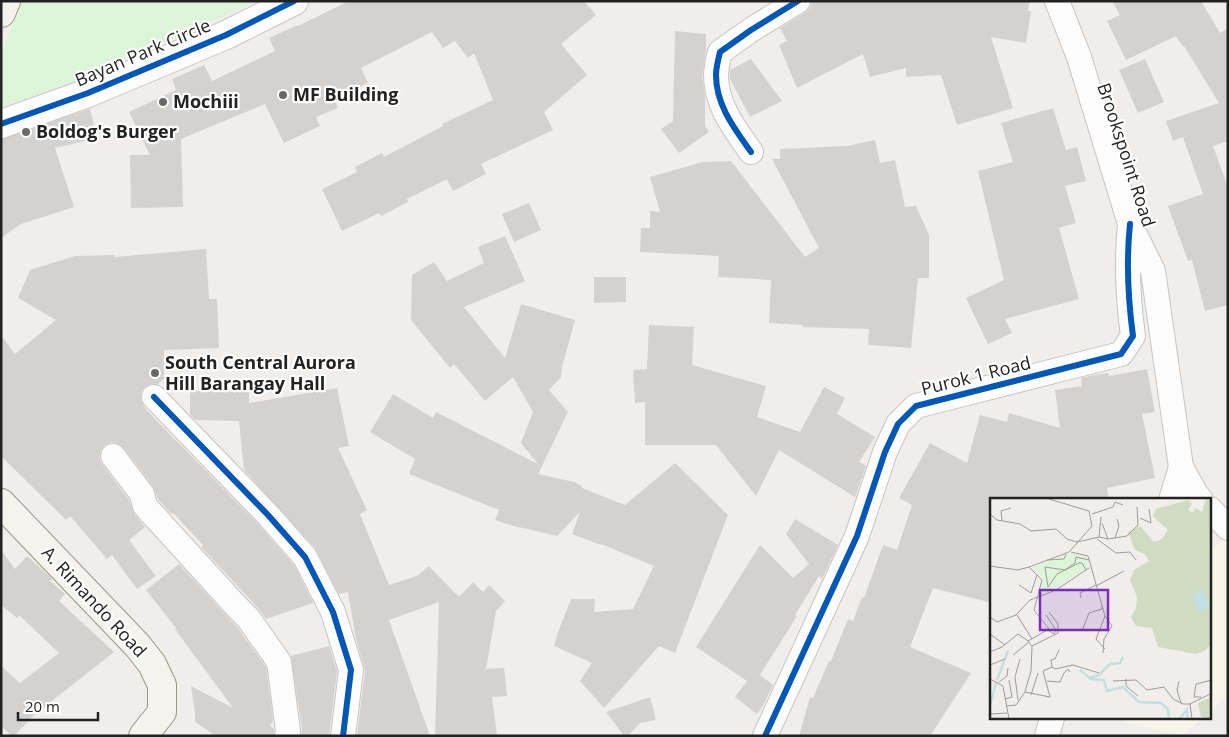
<svg xmlns="http://www.w3.org/2000/svg" width="1229" height="737" font-family="'Open Sans',sans-serif">
	<style>
		.education { fill: #f8f5e8 }
		.park { fill: #dcf4d8 }
		.building { fill: #d4d2d0 }
		.lines { fill: none; stroke-linecap: round; stroke-linejoin: round }
		.minor-casing { stroke: #c6c4c3; stroke-width: 26 }
		.tertiary-casing { stroke: #c6c4c3; stroke-width: 30 }
		.secondary-casing { stroke: #9a9882; stroke-width: 30 }
		.minor { stroke: #fdfcfc; stroke-width: 24 }
		.tertiary { stroke: #fdfcfc; stroke-width: 28 }
		.secondary { stroke: #f4f3ed; stroke-width: 28 }
		.cycleway-casing { stroke: #fff; stroke-width: 9 }
		.cycleway { stroke: #0057b8; stroke-width: 6 }
		.poi-dot { fill: #6a6968; stroke: #fff; stroke-width: 2 }
		.labels { text-anchor: middle; stroke-width: 4.5; stroke-linejoin: round; paint-order: stroke }
		.street-label { font-size: 18px; fill: #222; stroke: #fff }
		.poi-label { font-size: 18px; font-weight: bold; fill: #222; stroke: #fff; text-anchor: start }
		.inset-river { fill: none; stroke: #c0e0e1; stroke-width: 2.5 }
		.inset-road { fill: none; stroke: #9e9c9b; stroke-width: 1 }
		.view { fill: #7b2cbf; fill-opacity: 0.15; stroke: #7b2cbf; stroke-width: 2.5 }
		.inset-edge { fill: none; stroke: #222; stroke-width: 2.5 }
	</style>
	<rect width="100%" height="100%" fill="#f0edeb"/>
	<g class="education">
		<path d="M1225,538L1228,541V694L1210,711V552Z"/>
		<path d="M1125,718H1202L1183,736L1125,722Z"/>
	</g>
	<path class="park" d="M22,1H257L81,80L1,107V54Z"/>
	<g class="building">
		<path d="M349,1H584L596,15L561,44L587,75L544,112L553,130L481,164L486,174L453,191L447,179L407,199L408,202L381,216L379,213L342,231L322,189L357,172L355,167L382,153L384,157L443,126L442,124L493,100L474,53L468,58L455,41L443,48L432,32L361,68L368,83L334,99L338,108L316,117L320,126L284,143L265,104L181,139L183,207L131,208L130,155H150L129,112L176,90L172,79L204,65L212,81L275,51L269,38L298,25V26Z"/>
		<path d="M812,1H1030L1028,11H1031L1026,43L991,37L1013,108L957,125L941,75L906,77V68L870,77L863,54L797,88L779,45L787,41L780,28L806,12L810,8Z"/>
		<path d="M1112,1H1201L1220,33L1228,28V141L1213,146L1228,187V305L1205,311L1192,260L1188,261L1168,206L1203,194L1183,137L1173,141L1166,121L1219,103L1184,46L1183,47L1176,36L1126,60L1107,21L1120,15Z"/>
		<path d="M675,31L706,34V51L702,76L705,97V126L709,132L679,153L661,129L673,121Z"/>
		<path d="M751,59L782,101L750,117L730,79V70Z"/>
		<path d="M1145,59L1164,102L1138,113L1119,70Z"/>
		<path d="M1053,108L1066,150L1077,147L1086,181L1065,186L1076,223L1059,228L1079,299L1005,319L1012,333L988,344L966,298L1004,280L978,171L1013,162L1001,123Z"/>
		<path d="M90,109L97,138L55,148L74,207L21,224L1,238V139Z"/>
		<path d="M875,140L880,163L895,160L905,207L916,206L929,235V278H918L911,348L868,345L869,329L803,327V325L769,323L771,280L718,277L719,256L640,252L641,228H650V211L660,212L650,177L703,162L731,161L805,257L819,248L772,159H780V149L847,146Z"/>
		<path d="M529,203L541,230L514,242L502,214Z"/>
		<path d="M505,236L525,281L464,307L505,358L521,304L575,320L562,367L561,377L549,390L568,412L538,474L574,482L582,486V488L625,505L675,463L728,515L675,653L659,646L604,708L580,681L592,663L554,646L557,635L571,599H595L594,612L633,609L654,566L601,544V545L572,534L580,512L557,536L510,525L495,520L499,510L409,474L415,459L370,432L393,394L433,418L436,412L538,464L521,443L533,412L513,377L485,401L454,364L450,368L411,320L412,275L434,262L447,281L484,263L478,247Z"/>
		<path d="M206,249L209,299H217L219,348L164,350V379L158,384H151L145,387L141,393V400L144,407L155,419L258,524L294,565L313,603L266,619L258,608L201,547L203,545L173,513L171,514L158,499L153,486L124,448L119,444L112,442L105,445L101,450L99,457L102,464L129,500L135,515L145,527L129,540L156,576L137,589L112,555L107,559L70,516L66,520L1,456V335L15,354L56,320L18,298L30,270L75,256L115,255V257Z"/>
		<path d="M594,277H626V302L594,303Z"/>
		<path d="M649,325L694,327L692,365L766,386L757,417L800,432L824,387L845,398L837,414L875,437L859,462L866,466L855,497L779,450L756,496L716,445H645V402L635,403L633,370L647,369Z"/>
		<path d="M1147,369L1155,412L1142,414L1155,478L1107,488L1109,500H992V603L933,588L910,647L971,673L930,736H799L810,697L813,698L829,661H831L848,619L853,621L862,597L864,598L883,545L897,550L912,505L899,498L930,443L967,463L980,415L1007,422L1009,413L1060,428L1055,390L1082,386L1081,378L1095,375L1108,373L1109,376Z"/>
		<path d="M337,388L349,446L338,448L367,510L360,514L389,585L417,576L429,566L459,597L473,582L483,592L489,585L505,601L496,611L486,669L504,668L507,696L492,697L497,736H435L439,602L389,620L430,736H357L365,671L356,639L348,592L339,594L315,548L244,470L239,421L195,420L190,414V391L249,392V403Z"/>
		<path d="M795,519L838,545L822,579L819,576L795,615L797,616L760,675L773,685L764,704L757,714L735,697L747,681L696,647L760,545L793,578L809,564L786,534Z"/>
		<path d="M1,550L15,569L27,556L45,572L52,579L50,581L65,594L59,601L114,652L34,715L14,736H12L1,726V666L20,683L59,653L19,615L17,618L1,605Z"/>
		<path d="M179,564L237,627L266,667L273,720L270,726L274,729V736H216L195,722V713L191,686L233,708L175,629L176,628L146,590Z"/>
		<path d="M329,646L337,671L329,736H301L302,729L291,656Z"/>
		<path d="M650,697L656,720L640,723L628,736H624L606,712Z"/>
	</g>
	<g class="lines">
		<defs>
			<g id="minor">
				<path d="M1057,1L1079,57L1130,224L1153,271L1181,467L1196,494L1201,500"/>
				<path d="M751,152C734,128 716,105 716,75C716,68 718,60 720,52L751,30L798,1"/>
				<path d="M154,397L268,515L305,557L333,612L351,670L343,736"/>
				<path d="M113,456L142,494L145,506L236,606L248,618L279,662L288,731L287,736"/>
				<path d="M1171,500L1181,467"/>
				<path d="M1210,509L1228,528"/>
				<path d="M765,736L857,536L885,452L898,424L916,406L1121,354L1133,336C1128,299 1126,262 1130,224"/>
				<path d="M1047,736L1052,718"/>
			</g>
			<path id="tertiary" d="M1,124L88,93L226,35L294,1"/>
			<g id="secondary">
				<path d="M1,13L6,1"/>
				<path d="M1,503L137,645L152,664L162,685V712L143,736"/>
			</g>
		</defs>
		<use href="#minor" class="minor-casing"/>
		<use href="#tertiary" class="tertiary-casing"/>
		<use href="#secondary" class="secondary-casing"/>
		<use href="#minor" class="minor"/>
		<use href="#tertiary" class="tertiary"/>
		<use href="#secondary" class="secondary"/>
		<defs>
			<g id="cycleway">
				<path d="M1,124L88,93L226,35L294,1"/>
				<path d="M751,152C734,128 716,105 716,75C716,68 718,60 720,52L751,30L798,1"/>
				<path d="M154,397L268,515L305,557L333,612L351,670L343,736"/>
				<path d="M765,736L857,536L885,452L898,424L916,406L1121,354L1133,336C1128,299 1126,262 1130,224"/>
			</g>
		</defs>
		<use href="#cycleway" class="cycleway-casing"/>
		<use href="#cycleway" class="cycleway"/>
	</g>
	<g class="poi-dot">
		<circle cx="283" cy="95" r="5"/>
		<circle cx="163" cy="102" r="5"/>
		<circle cx="26" cy="132" r="5"/>
		<circle cx="155" cy="373" r="5"/>
	</g>
	<g class="labels">
		<g class="street-label">
			<text transform="translate(143 53) rotate(-23)" y="6">Bayan Park Circle</text>
			<text transform="translate(1126 155) rotate(72)" y="6">Brookspoint Road</text>
			<text transform="translate(976 376) rotate(-14)" y="6">Purok 1 Road</text>
			<text transform="translate(94 602) rotate(47)" y="6">A. Rimando Road</text>
		</g>
		<g class="poi-label">
			<text x="293" y="101">MF Building</text>
			<text x="173" y="108">Mochiii</text>
			<text x="36" y="138">Boldog's Burger</text>
			<text x="165" y="369">South Central Aurora<tspan x="165" dy="21">Hill Barangay Hall</tspan></text>
		</g>
	</g>
	<g transform="translate(990 498)">
		<rect width="221" height="221" fill="#f0edeb"/>
		<path d="M216,1H221L222,145L216,152L206,156L168,149L162,130L146,128L141,119L146,110L147,99L140,82L144,72L159,63L155,56L145,52L138,34L150,28L164,44L172,41L178,32L163,18L166,11L198,2L202,6L198,12L202,15L206,10L212,14ZM221,199V221L211,219L208,205Z" fill="#d0dcc1"/>
		<path d="M84,54L97,59L98,71L49,98L53,80L42,69Z" fill="#dcf4d8"/>
		<path d="M212,92L220,109L210,114L202,97Z" fill="#c0e0e1"/>
		<path class="inset-river" d="M90,172L101,181L114,182L117,193L133,189L149,204L171,205L178,211L179,221M99,180L109,177L120,166L130,165L133,159M7,182L18,153M0,208L6,185M189,221L197,212L198,221"/>
		<path class="inset-road" d="M0,16L7,22L30,26L41,33L66,31L77,41L87,44L109,39M102,16L123,9L125,4L133,7M150,20L161,25L159,11M12,23L11,13L21,10M112,25L118,41M109,39L118,41L137,38L148,27L147,9M109,39L111,19M125,40L129,28L127,21M107,41L126,55L140,54L146,62M81,54L98,58L115,118M57,62L74,61L76,56M0,68L28,72L39,69M96,72L92,65H89L67,76L58,89L55,69L75,72L85,65L86,59L99,62M29,87L41,95L47,77M106,88L134,73M91,100L90,95L106,87M27,117L42,141M56,117L66,132L64,136L58,132M115,118L106,141L115,151M0,119L7,124L26,117L40,102L66,92L99,70M92,133L99,115L112,111V108M0,136L15,147M42,148L68,135V126L59,114M0,154L12,149L28,136L38,143L59,131L44,112L52,82L39,69L79,54L102,28L99,13L59,1M113,155L114,141L122,128L115,118M23,157L39,144M0,167L15,161M62,169L61,162L65,161L69,152M0,181L13,188L19,221M136,181V188L148,198M57,183L70,184L74,175L78,171L80,174M123,183L146,182L157,192L174,189L183,201L193,206H200L222,195M189,183L187,192L191,205M9,184L17,178L18,170M35,194L60,199L53,173L62,169L65,171L83,167L109,175M41,197L48,175M211,199H204L206,186L222,182M15,201L22,199L19,182M28,202L25,179L30,161M200,206L202,221M16,208L26,207L35,194L41,173L42,148L38,143M1,216L17,215"/>
		<path class="view" d="M50,92H118V132H50Z"/>
		<rect width="221" height="221" class="inset-edge"/>
	</g>
	<rect width="1229" height="737" fill="none" stroke="#222222" stroke-width="5"/>
	<path d="M18 712v8h80v-8" fill="none" stroke="#222222" stroke-width="2.5"/>
	<text x="25" y="712" font-size="15" fill="#222222" stroke="#ffffff" stroke-width="4" paint-order="stroke">20 m</text>
</svg>
